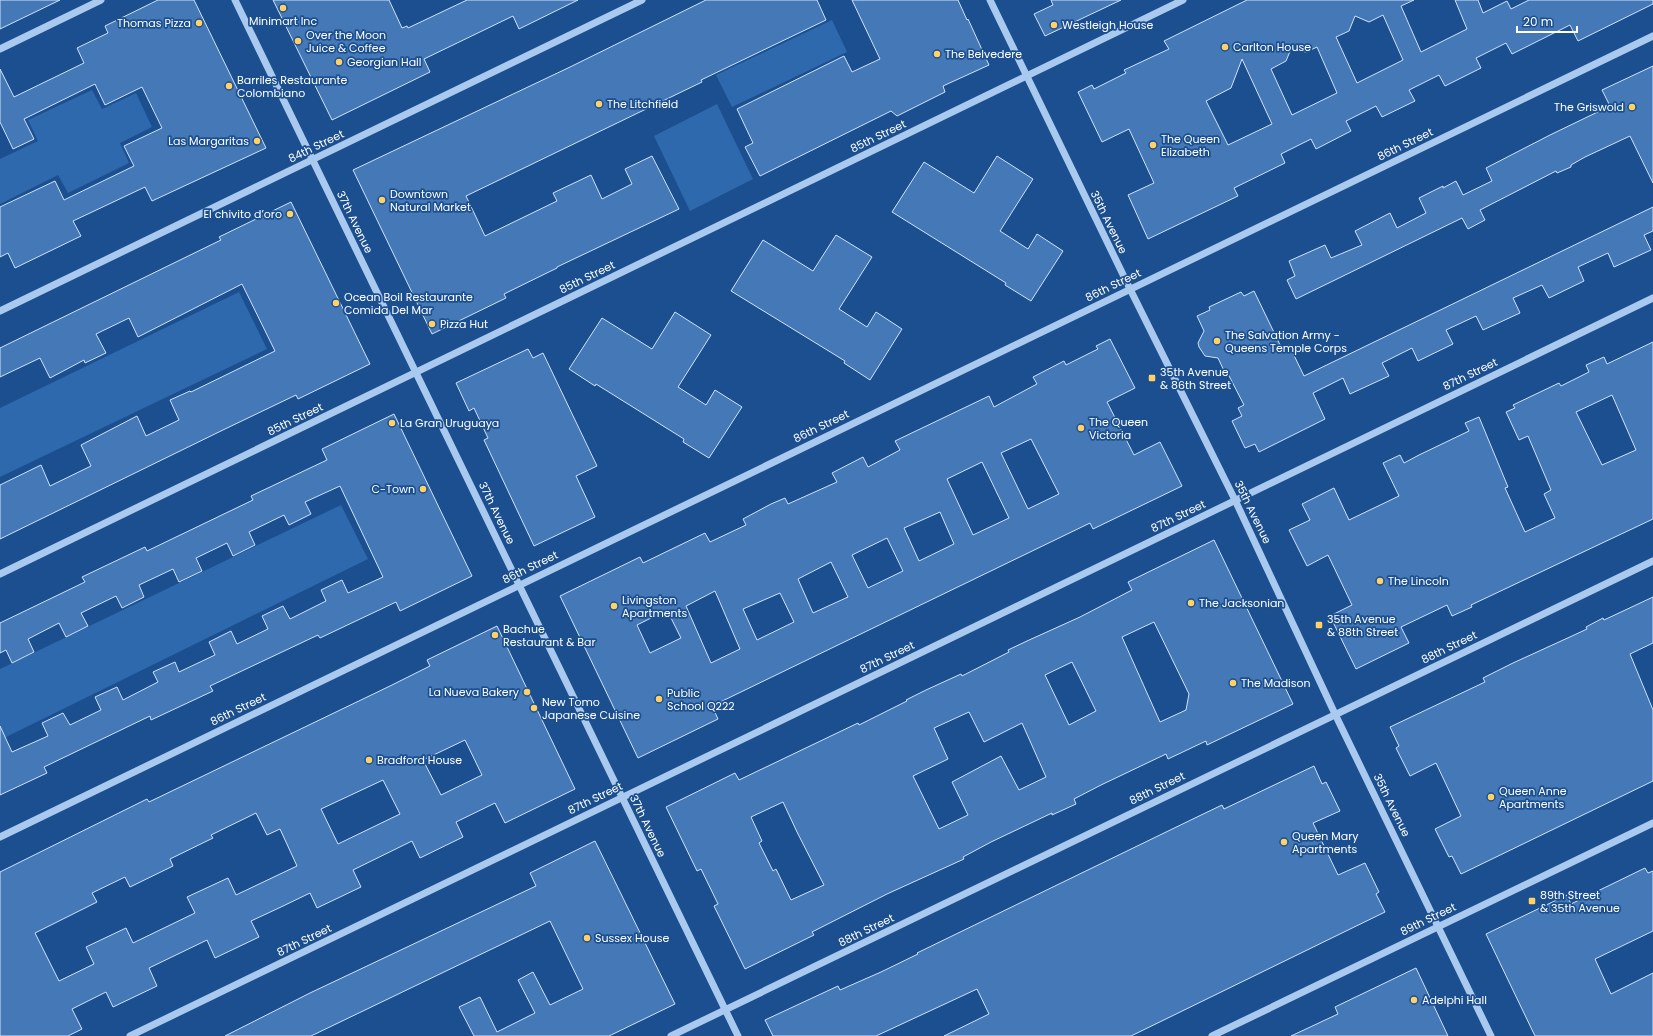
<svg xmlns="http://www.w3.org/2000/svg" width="1653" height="1036" font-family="Poppins,sans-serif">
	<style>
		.green { fill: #2e69ad }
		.building { fill: #4478b7; stroke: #cfe3fa; fill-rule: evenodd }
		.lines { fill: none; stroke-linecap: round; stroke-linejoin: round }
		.minor { stroke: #a9c9ee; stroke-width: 7 }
		.poi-dot { fill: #ffd166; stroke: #1b4f8f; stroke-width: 1.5 }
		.labels { text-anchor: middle; stroke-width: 3.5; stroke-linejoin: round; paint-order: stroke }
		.poi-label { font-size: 11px; fill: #fff; stroke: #1b4f8f; text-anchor: start }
		.street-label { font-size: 11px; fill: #fff; stroke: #1b4f8f }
	</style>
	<rect width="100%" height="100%" fill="#1b4f8f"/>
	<g class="green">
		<path d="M832,20L847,52L732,107L716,75Z"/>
		<path d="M92,90L102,109L136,93L152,127L120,143L129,163L68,193L58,175L0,204V159L38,141L28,120Z"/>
		<path d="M717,104L753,179L690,211L654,136Z"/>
		<path d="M239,292L267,349L0,477V408Z"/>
		<path d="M341,505L368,559L0,740V669Z"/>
	</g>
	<g class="building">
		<path d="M0,0H60L0,29Z"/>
		<path d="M158,0H194L266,148L152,201L145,187L73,221L81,236L15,268L8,253L0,257V207L55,181L64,200L134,166L124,146L162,128L142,87L105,105L95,84L24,119L34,139L13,149L0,122V69L14,97L84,63L77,48L108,33L105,26Z"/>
		<path d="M273,0H389L402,28L407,26L408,28L467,0H578L519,29L513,16L424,59L430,72L332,120Z"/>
		<path d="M706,0H817L826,20L701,80L702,82L466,196L485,236L557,201L553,193L591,175L602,199L632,184L625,169L652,156L679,209L557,267V268L504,294L506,298L432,334L353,170L568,68Z"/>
		<path d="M852,0H958L967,20L968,19L989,65L943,86L945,92L897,116L891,111L760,176L745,147L753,143L737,109L844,56L852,72L880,59Z"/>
		<path d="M1051,0H1121L1045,36L1034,14L1053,5Z"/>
		<path d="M1247,0H1414L1401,6L1421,52L1467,29L1455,0H1478L1483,13L1507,1L1511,9L1529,0H1653V4L1578,41L1570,25L1512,54L1506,43L1476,58L1481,68L1445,86L1439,75L1409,90L1415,101L1382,117L1376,106L1346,121L1351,131L1316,149L1311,139L1281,154L1285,163L1234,188L1238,196L1148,239L1128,195L1154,183L1129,129L1102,142L1078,92L1092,85L1094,89L1126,73L1124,70L1169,49L1164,41ZM1383,15L1403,60L1357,83L1336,37L1349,31L1355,16L1369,22ZM1317,47L1337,93L1292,115L1271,69L1286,61L1291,49L1306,52ZM1242,59L1272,124L1228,145L1206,101L1231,88Z"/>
		<path d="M1653,66V183L1630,136L1585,157L1571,165V167L1557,173L1556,171L1480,210L1485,220L1468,229L1462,218L1296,299L1287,280L1295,276L1289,261L1325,245L1331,258L1362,245L1355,231L1390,213L1397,228L1426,213L1419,198L1443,186V188L1456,181L1463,195L1492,181L1486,168L1550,135L1610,106L1602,90Z"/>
		<path d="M997,156L1033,179L1000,231L1028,249L1037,234L1063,251L1031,301L1005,285L1006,283L892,212L924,162L974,193Z"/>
		<path d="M291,202L370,364L298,399L296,395L225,429L0,539V485L41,465L50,486L91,466L81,445L137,416L146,436L179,420L170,400L190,391L191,392L275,351L242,284L138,337L129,318L96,334L106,353L85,363L84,360L50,378L40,358L0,377V348L221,240L219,237Z"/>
		<path d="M1653,207V231L1644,235L1651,250L1614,267L1608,253L1578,267L1584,281L1549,298L1542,285L1513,298L1520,313L1483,330L1476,316L1446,330L1453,344L1418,361L1412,348L1382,363L1389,376L1350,394L1343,378L1313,393L1325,419L1259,452L1255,444L1245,448L1232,421L1242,416L1238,408L1244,405L1227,372L1225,373L1218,358L1205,356L1199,347L1198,343L1204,331L1197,316L1210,310L1209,307L1241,292L1244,296L1254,291L1282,349L1289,345L1304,376Z"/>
		<path d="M836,235L872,257L839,309L867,327L876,312L902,329L870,380L844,363L845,361L731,291L763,240L813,271Z"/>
		<path d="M675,312L711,335L678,387L706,405L715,390L742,407L709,458L683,442L684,439L596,384L595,386L569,369L602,318L652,349Z"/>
		<path d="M1110,339L1135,388L1107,402L1134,455L1160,442L1182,486L1093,529L1090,523L712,706L718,719L638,758L560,596L640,557L643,563L705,533L710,542L746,525L743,519L771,504L785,498L788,504L837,482L832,473L863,457L868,467L900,450L895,441L989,396L994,407L1037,384L1033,377L1064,361L1066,365L1098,349L1096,346ZM1031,439L1059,494L1028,509L1001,453ZM982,462L1009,518L973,535L947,479ZM940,512L954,544L919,561L904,528ZM887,538L903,571L868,588L852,555ZM831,562L848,597L813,613L798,579ZM715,591L740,649L711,663L686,606ZM780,593L794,622L757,640L743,609ZM667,610L681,638L650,653L637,625Z"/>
		<path d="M1653,342V519L1471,605L1472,607L1452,616L1447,605L1401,627L1409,643L1356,669L1330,616L1352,605L1328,555L1307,566L1289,530L1310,520L1302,504L1334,488L1349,520L1399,496L1383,463L1400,455L1404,463L1419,455L1469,431L1465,423L1479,417L1508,487L1505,488L1525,532L1555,518L1544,494L1551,490L1528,436L1519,440L1506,412L1515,408L1513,405L1559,383L1561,386L1589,372L1586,365L1604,357L1607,364ZM1612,395L1636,450L1602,465L1576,412Z"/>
		<path d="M528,349L533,358L543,353L597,466L576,476L595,517L534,546L484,440L488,438L474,408L469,411L456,383Z"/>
		<path d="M394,414L472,576L400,611L396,602L320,638L318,635L210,686L213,691L151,720L150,716L44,767L47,773L0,795V726L12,752L48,736L42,723L63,713L70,725L101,710L95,697L117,687L123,700L158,682L153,672L175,662L179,672L215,655L209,642L231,631L237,644L268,629L262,616L283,606L290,619L326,601L321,590L342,580L348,593L383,577L340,486L305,502L311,514L289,525L284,515L249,532L255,545L233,556L227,543L196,558L202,571L179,582L173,569L139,585L144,597L122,608L116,596L81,613L88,626L66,637L59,623L28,639L34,652L12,663L6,650L0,653V623L85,582L82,577L145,547L147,551L253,500L251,496L327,460L322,449Z"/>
		<path d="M1214,540L1293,704L1207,745L1206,741L1168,759L1166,754L1101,785L1074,799L1076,804L1052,815V813L991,842L963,857L964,859L887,894L812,932L814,935L745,969L714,906L718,904L701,869L697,871L666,807L735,773L739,780L858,723L859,725L907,701L906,700L926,690L961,674L962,676L1009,652L1008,650L1027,641L1080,617L1132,590L1128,582ZM1154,622L1189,694L1186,710L1160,722L1122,637ZM1072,662L1096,711L1069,725L1045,675ZM969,712L984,742L1022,723L1046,777L1019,790L1001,756L952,782L968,815L939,829L913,776L948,759L934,728ZM783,802L797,832L824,885L791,900L776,869L773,871L759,843L762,841L751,817Z"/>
		<path d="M1653,597V643L1630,654L1653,710V781L1461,874L1452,856L1449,857L1435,829L1461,816L1436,763L1410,776L1396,748L1399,746L1390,727L1485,682L1483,678L1513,663L1572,636L1587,629L1586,627L1603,618L1604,620Z"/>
		<path d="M497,626L575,789L505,823L495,803L456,822L463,837L420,858L412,841L353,870L361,887L317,908L310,893L281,907L251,921L259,937L215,958L207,940L149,968L157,986L113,1007L106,992L72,1009L82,1029L68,1036H0V872L147,799L149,802L390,686L430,666L427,660ZM465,740L482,775L441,795L423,760ZM383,780L400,814L338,844L321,809ZM256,813L267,835L280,829L297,866L236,895L228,878L187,897L195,913L133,943L126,928L86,947L94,964L59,981L35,933L97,902L92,893L125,877L130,887L173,866L170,859L213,838L211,835Z"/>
		<path d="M1314,766L1322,784L1326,782L1340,811L1313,823L1338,875L1365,863L1379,892L1376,894L1385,912L1131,1036H944L989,1014L977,989L876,1036H773L765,1020L838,986L840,990L881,972L918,954L917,953L1197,817L1222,805L1224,809Z"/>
		<path d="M595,841L675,1004L609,1036H474L459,1007L480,997L497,1032L535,1013L518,980L533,972L550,1005L583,989L550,921L311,1036H225L310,993L536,886L530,873Z"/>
		<path d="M1645,868L1648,873L1653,871V931L1595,959L1611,994L1653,973V1036H1535L1486,934L1567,895L1571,904Z"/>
		<path d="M1416,968L1448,1036H1291L1338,1014L1335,1007Z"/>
	</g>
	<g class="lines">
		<g class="minor">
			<path d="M235,0L738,1036"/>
			<path d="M990,0L1130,289L1235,500L1335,714L1491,1036"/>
			<path d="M0,49L101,0"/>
			<path d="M0,311L642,0"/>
			<path d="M0,574L1183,0"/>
			<path d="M0,837L1653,36"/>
			<path d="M130,1036L1653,298"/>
			<path d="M671,1036L1653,561"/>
			<path d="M1212,1036L1653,823"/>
		</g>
	</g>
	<g class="poi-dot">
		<circle cx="283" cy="8" r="4"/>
		<circle cx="199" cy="23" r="4"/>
		<circle cx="1054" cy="25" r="4"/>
		<circle cx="298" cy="41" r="4"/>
		<circle cx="1225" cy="47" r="4"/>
		<circle cx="937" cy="54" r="4"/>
		<circle cx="339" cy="62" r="4"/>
		<circle cx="229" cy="86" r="4"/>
		<circle cx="599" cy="104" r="4"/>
		<circle cx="1632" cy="107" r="4"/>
		<circle cx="257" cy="141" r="4"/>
		<circle cx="1153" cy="145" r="4"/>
		<circle cx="382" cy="200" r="4"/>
		<circle cx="290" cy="214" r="4"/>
		<circle cx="336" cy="303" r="4"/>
		<circle cx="432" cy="324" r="4"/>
		<circle cx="1217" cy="341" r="4"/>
		<rect x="1148" y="374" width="8" height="8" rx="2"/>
		<circle cx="392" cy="423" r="4"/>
		<circle cx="1081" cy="428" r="4"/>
		<circle cx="423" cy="489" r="4"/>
		<circle cx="1380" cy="581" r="4"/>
		<circle cx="1191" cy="603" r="4"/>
		<circle cx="614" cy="606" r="4"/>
		<rect x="1315" y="621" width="8" height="8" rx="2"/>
		<circle cx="495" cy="635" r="4"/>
		<circle cx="1233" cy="683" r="4"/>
		<circle cx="527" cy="692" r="4"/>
		<circle cx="659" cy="699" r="4"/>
		<circle cx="534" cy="708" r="4"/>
		<circle cx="369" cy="760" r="4"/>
		<circle cx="1491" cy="797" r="4"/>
		<circle cx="1284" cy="842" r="4"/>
		<rect x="1528" y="897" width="8" height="8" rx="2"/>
		<circle cx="587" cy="938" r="4"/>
		<circle cx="1414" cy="1000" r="4"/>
	</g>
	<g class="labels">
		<g class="poi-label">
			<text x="283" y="25" text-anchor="middle">Minimart Inc</text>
			<text x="191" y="27" text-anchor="end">Thomas Pizza</text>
			<text x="1062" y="29">Westleigh House</text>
			<text x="306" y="39">Over the Moon<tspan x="306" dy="13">Juice &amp; Coffee</tspan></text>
			<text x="1233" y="51">Carlton House</text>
			<text x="945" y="58">The Belvedere</text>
			<text x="347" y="66">Georgian Hall</text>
			<text x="237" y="84">Barriles Restaurante<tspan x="237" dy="13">Colombiano</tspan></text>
			<text x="607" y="108">The Litchfield</text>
			<text x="1624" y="111" text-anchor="end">The Griswold</text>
			<text x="1161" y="143">The Queen<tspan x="1161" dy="13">Elizabeth</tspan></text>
			<text x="249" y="145" text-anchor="end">Las Margaritas</text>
			<text x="390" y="198">Downtown<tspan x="390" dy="13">Natural Market</tspan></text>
			<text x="282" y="218" text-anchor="end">El chivito d’oro</text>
			<text x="344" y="301">Ocean Boil Restaurante<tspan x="344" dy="13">Comida Del Mar</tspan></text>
			<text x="440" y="328">Pizza Hut</text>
			<text x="1225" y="339">The Salvation Army -<tspan x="1225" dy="13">Queens Temple Corps</tspan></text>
			<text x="1160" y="376">35th Avenue<tspan x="1160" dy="13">&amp; 86th Street</tspan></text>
			<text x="1089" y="426">The Queen<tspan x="1089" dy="13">Victoria</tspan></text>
			<text x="400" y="427">La Gran Uruguaya</text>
			<text x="415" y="493" text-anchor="end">C-Town</text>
			<text x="1388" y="585">The Lincoln</text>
			<text x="622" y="604">Livingston<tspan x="622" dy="13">Apartments</tspan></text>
			<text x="1199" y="607">The Jacksonian</text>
			<text x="1327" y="623">35th Avenue<tspan x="1327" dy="13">&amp; 88th Street</tspan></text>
			<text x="503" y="633">Bachue<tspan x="503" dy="13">Restaurant &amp; Bar</tspan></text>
			<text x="1241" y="687">The Madison</text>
			<text x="519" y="696" text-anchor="end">La Nueva Bakery</text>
			<text x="667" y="697">Public<tspan x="667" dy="13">School Q222</tspan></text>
			<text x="542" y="706">New Tomo<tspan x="542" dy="13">Japanese Cuisine</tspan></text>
			<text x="377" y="764">Bradford House</text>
			<text x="1499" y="795">Queen Anne<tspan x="1499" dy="13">Apartments</tspan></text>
			<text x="1292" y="840">Queen Mary<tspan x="1292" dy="13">Apartments</tspan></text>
			<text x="1540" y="899">89th Street<tspan x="1540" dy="13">&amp; 35th Avenue</tspan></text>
			<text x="595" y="942">Sussex House</text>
			<text x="1422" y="1004">Adelphi Hall</text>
		</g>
		<g class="street-label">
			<text transform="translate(878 136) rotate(-26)" y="4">85th Street</text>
			<text transform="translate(1405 144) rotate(-26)" y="4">86th Street</text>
			<text transform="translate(316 146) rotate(-26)" y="4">84th Street</text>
			<text transform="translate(355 222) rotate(64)" y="4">37th Avenue</text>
			<text transform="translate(1109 222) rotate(64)" y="4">35th Avenue</text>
			<text transform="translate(587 277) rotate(-26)" y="4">85th Street</text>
			<text transform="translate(1113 285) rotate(-26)" y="4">86th Street</text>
			<text transform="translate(1470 374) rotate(-26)" y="4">87th Street</text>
			<text transform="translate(295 419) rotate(-26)" y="4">85th Street</text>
			<text transform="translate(821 426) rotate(-26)" y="4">86th Street</text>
			<text transform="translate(1253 512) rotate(64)" y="4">35th Avenue</text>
			<text transform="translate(497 513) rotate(64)" y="4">37th Avenue</text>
			<text transform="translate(1178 516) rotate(-26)" y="4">87th Street</text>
			<text transform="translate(530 567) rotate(-26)" y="4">86th Street</text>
			<text transform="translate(1449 647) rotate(-26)" y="4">88th Street</text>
			<text transform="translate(887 657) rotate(-26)" y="4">87th Street</text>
			<text transform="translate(238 709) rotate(-26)" y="4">86th Street</text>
			<text transform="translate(1157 788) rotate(-26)" y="4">88th Street</text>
			<text transform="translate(595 798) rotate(-26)" y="4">87th Street</text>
			<text transform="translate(1392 805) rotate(64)" y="4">35th Avenue</text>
			<text transform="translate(648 826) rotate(64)" y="4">37th Avenue</text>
			<text transform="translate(1428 919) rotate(-26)" y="4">89th Street</text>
			<text transform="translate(866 930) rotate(-26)" y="4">88th Street</text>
			<text transform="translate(304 940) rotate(-26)" y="4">87th Street</text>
		</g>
	</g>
	<path d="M1517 26v6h60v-6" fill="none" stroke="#ffffff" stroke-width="2"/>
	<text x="1523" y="26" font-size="12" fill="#ffffff" stroke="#1b4f8f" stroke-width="3" paint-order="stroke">20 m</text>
</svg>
